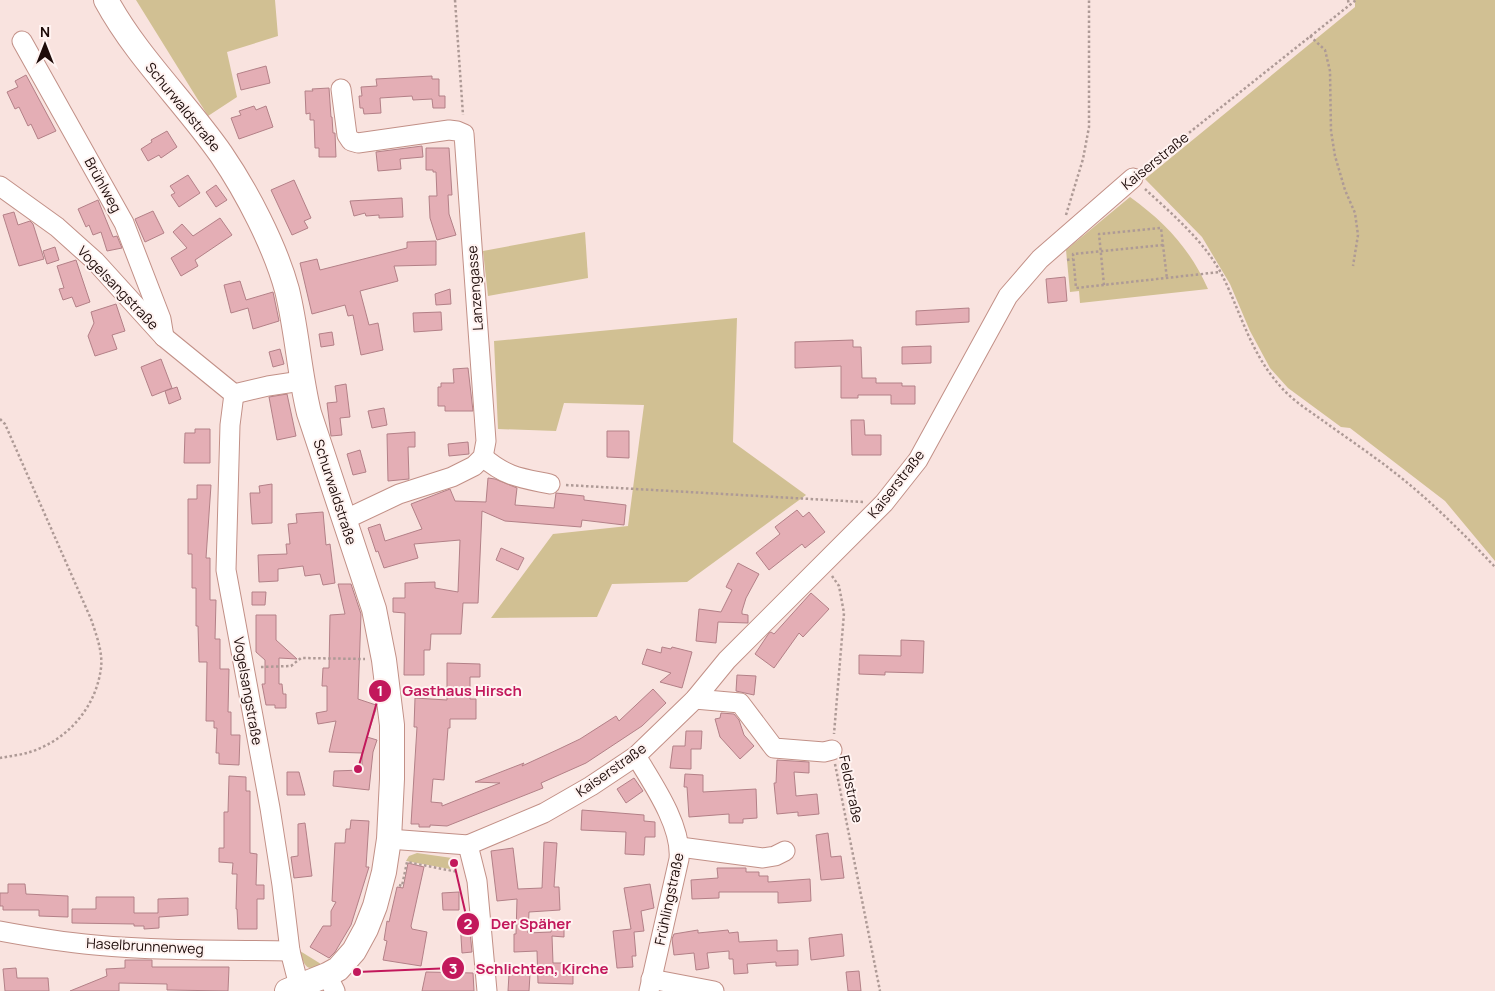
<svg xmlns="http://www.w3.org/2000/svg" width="1495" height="991" font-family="Manrope,sans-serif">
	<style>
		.green { fill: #d1c093 }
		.building { fill: #e4aeb5; stroke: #b38087 }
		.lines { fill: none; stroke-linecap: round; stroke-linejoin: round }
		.minor-casing { stroke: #c29087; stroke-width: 21 }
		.major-casing { stroke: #c29087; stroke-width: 26 }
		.path { stroke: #ae9a96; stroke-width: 2.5; stroke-dasharray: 2.5 2.5; stroke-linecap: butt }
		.minor { stroke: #fff; stroke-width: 19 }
		.major { stroke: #fff; stroke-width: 24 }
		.labels { text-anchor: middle; stroke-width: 4; stroke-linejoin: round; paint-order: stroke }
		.street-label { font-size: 14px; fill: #1d0b09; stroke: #fff3f1 }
		.leader { fill: none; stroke: #c2185b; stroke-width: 2 }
		.callout-dot { fill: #c2185b; stroke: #fff3f1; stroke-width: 2 }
		.mark-label { font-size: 15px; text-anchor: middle; font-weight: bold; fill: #fff }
		.callout-label { font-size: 15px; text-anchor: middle; font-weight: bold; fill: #c2185b; stroke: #fff3f1; stroke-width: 4; stroke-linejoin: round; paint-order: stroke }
	</style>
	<rect width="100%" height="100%" fill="#f9e3df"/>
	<g class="green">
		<path d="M136,0H275L278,36L227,52L237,97L208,116Z"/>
		<path d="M1355,0H1495V561L1445,501L1350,428L1341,427L1288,388L1270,368L1250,331L1230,284L1202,237L1145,179L1355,7Z"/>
		<path d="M1130,197C1166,223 1190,249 1208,289L1080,303L1079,291L1070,292L1066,250Z"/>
		<path d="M585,232L588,278L488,296L483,251Z"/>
		<path d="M737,318L733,442L806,495L687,582L612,584L597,617L491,618L553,534L628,526L644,405L564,403L556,431L498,429L494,341Z"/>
		<path d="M417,853L452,858L450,869L406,861L409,856Z"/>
		<path d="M300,951L321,964C307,974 303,964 300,951Z"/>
	</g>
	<g class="building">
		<path d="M266,66L270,83L241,90L237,74Z"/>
		<path d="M26,75L56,131L38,139L31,124L28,126L19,107L15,109L7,92L18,87L15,81Z"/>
		<path d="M432,76V79H439V96H445V108H433L432,99L413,100L412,96L380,98L381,113L364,114L363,108H360L359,96H362L361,87L377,86L376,79Z"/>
		<path d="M329,88L331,117H332L333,133H335L336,157H319V148H315L314,120H310V113L306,114L305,91H313L312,89Z"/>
		<path d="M254,106L256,110L266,106L273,127L239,139L231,118L241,115L239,111Z"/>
		<path d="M167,131L177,147L161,158L159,155L148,161L141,149L152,142L151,140Z"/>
		<path d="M422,146L423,157L400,159L401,169L378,171L376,152Z"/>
		<path d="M426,148H449L452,195H448L449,214L456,235L437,240L430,218L429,196H437L436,172H433V170H426Z"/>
		<path d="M188,175L200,193L179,207L171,195L175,193L170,186Z"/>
		<path d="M294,180L311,218L304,221L308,228L292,235L271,190Z"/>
		<path d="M216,185L227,200L216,207L206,192Z"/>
		<path d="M402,198L403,217L379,218V215L366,216L365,213L354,216L350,201Z"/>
		<path d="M98,200L113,237L117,236L122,248L107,251L101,232L93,235L89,225L86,227L78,209Z"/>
		<path d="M153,211L164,233L145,242L135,219Z"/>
		<path d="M14,212L18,225L30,221L33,224L44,259L19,266L3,215Z"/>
		<path d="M220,218L232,235L195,260L198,266L181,276L171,258L187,248L173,232L182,224L193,236Z"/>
		<path d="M436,241V265L394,266L398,281L360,291L369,325L378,323L383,350L361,355L353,315L348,316L345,305L312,314L300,263L317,259L320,270L407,248V242Z"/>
		<path d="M55,247L59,260L47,264L43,251Z"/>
		<path d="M76,260L90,302L76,307L72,297L63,300L59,289L64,288L57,266Z"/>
		<path d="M1065,277L1067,301L1048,303L1046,279Z"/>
		<path d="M240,281L246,300L273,292L279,321L253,329L248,308L231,313L224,285Z"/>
		<path d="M450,289L451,304L436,305L435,294Z"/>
		<path d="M116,304L125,331L112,335L117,349L95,356L88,336L94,323L91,312Z"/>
		<path d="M969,308V322L916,325V311Z"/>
		<path d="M441,312L442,330L414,332L413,313Z"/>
		<path d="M332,332L334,345L321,347L319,334Z"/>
		<path d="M853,340V347H861L862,378H876V383H902V386H915V404H891V395H858V398H841V366L795,368V342Z"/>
		<path d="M931,346V363L902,364V347Z"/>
		<path d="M280,349L284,364L273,367L269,352Z"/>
		<path d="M161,359L172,388L152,396L141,367Z"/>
		<path d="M468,368L473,411H445V406H438V387H441V383H454L453,369Z"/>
		<path d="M346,384L350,417L340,418L342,435L331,436L327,403L337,402L335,386Z"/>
		<path d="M177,387L181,399L169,404L165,391Z"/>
		<path d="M287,394L296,436L277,440L269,397Z"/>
		<path d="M384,408L387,425L372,428L368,411Z"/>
		<path d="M851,420H864L865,435H881V455H852Z"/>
		<path d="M195,429H210V463H184L185,433H195Z"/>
		<path d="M607,431H629V458L607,457Z"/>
		<path d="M415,432V447H408L409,479L388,481L387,434Z"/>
		<path d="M468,442L469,454L449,456L448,444Z"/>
		<path d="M360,450L366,472L353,475L347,454Z"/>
		<path d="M488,478L495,479L517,488L515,505L554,508L556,493L584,496V500L626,505L624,525L582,520L581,527L505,521L482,511L478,603H463L461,634H431L430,650H424V675H404L405,613L393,612V598H405V583L435,582V588L458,592L460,540L414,544L418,558L384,568L378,551L376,552L368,528L380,524L385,541L422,529L411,504L450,489L455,501L486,502Z"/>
		<path d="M272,484V523L252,524L250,493H260L259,486Z"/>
		<path d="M197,485H211L206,558H210V600H216L215,639H220V669H229L228,712H231V735H240L239,765L219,764V753H216L217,728H214V721H206L207,662H199L198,626H196V588H192V554H188V499H197Z"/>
		<path d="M797,510L803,517L809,512L825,532L805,548L802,544L769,570L756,553L780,534L775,527Z"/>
		<path d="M323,512L326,545L330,544L335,583L323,585L320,574L305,576L303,566L278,569V581L259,582L258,555L287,554L286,544H290L288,524L297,523L296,514Z"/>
		<path d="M501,548L524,558L518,570L496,560Z"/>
		<path d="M738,563L759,574L746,598L742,611V614L748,615V623L718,622L716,643L696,641L699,609L721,612L732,590L726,587Z"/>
		<path d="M338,584H351L361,614L358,699L376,705V709L367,737L377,740L373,752L369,790L333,786L334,771L362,770V753L329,752L336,721L318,724L316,713L327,711V686H322L323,668H329L330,615L345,614Z"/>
		<path d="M252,592H266L265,605H252Z"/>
		<path d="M811,593L829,609L803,637L799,633L774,668L755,654L769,633L771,632L774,634Z"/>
		<path d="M256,615H276V640L297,659L279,658V684H282L283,694H286V708H275V705H266L262,684H265V660L256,652Z"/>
		<path d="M901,640L924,641L923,673L885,672V675L859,674V655L901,656Z"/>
		<path d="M662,647L671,649L672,647L692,652L682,688L660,682L671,673L642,664L647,649L661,653Z"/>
		<path d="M447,663L480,664V677H470V699H476V719H450V728H448L444,780L433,779L431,802L442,803V806L500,783L475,782L524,763L522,766L559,749L580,739L616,716L619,721L653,689L666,703L642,726L586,763L541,783L543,788L447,826L430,825V827H419V824H411L417,727H414L415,698L447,700Z"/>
		<path d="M737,675L756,676L754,695L736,691Z"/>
		<path d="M721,713L734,714L739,720L744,735L754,746L740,759L720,737L715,719L720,718Z"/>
		<path d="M686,731H702L701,749H691V769L670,768L673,746H685Z"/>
		<path d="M777,760L809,762V773L794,772L796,796L817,794L819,814L798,816V812L777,814L774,783H776Z"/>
		<path d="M287,772H299L305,795H287Z"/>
		<path d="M685,774L703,775V792L756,789L757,818L743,819V823H729V814L689,817L687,787H684Z"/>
		<path d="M229,776L246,777V791H250V853L257,854L256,885H264V899H257V929H238L237,909H236L237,874H232L233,863L219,862V848H224V812H228Z"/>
		<path d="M634,778L643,791L626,803L617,789Z"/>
		<path d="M582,810L644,815V821L655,822V837H645L644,855L625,854L626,832L581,830Z"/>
		<path d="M351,820L369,821L366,867H369L351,925L335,952L329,958L310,947L323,926H331V911L336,902L332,901L335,843H345L346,829H350Z"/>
		<path d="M305,823L312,876L294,878L291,857L298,856V824Z"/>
		<path d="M828,833L831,857L841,856L844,878L821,880L816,835Z"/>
		<path d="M544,842L557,843L554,887H559L560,910L529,912L528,933L551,932L552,924L564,925V937L552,936L553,963H562V971L573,972V984L538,983L537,951L514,952V934H516L517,899L497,901L491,851L513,848L518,889L542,888Z"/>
		<path d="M408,863L424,867L411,926L412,929L427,932L421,966L383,960L387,941L384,940L387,921L389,922L397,887L403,888Z"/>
		<path d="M717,868H746V872H759V876H768V882L810,879L811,901L778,903V892H719V898L692,899L691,880L718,878Z"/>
		<path d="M8,884H25L26,894L68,896V917L39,916V910H3V906H0V893H8Z"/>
		<path d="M650,884L654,908L641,911L644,931L634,932L636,956H632L633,967L617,968L613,931L631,929L624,888Z"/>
		<path d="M459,892V910H443L442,893Z"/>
		<path d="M96,897H134V913H158V899L188,898V915L159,917V928L144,929V926H134V924L72,923V909H96Z"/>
		<path d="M460,921H469L472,952L462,953Z"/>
		<path d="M698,930V933L728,930L729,933L738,932L739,942L777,940V951L798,950V965L776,966V962L747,964L748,973L734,974L733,959H729V951L707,953L709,968L696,970L694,953L674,955L672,939L674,934Z"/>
		<path d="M842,934L844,956L811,960L809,938Z"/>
		<path d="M125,960H152V967H229L228,991L167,990V984L119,983V991H70L107,976L106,969L125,968Z"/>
		<path d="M16,968L17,978H48L49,991H5L3,969Z"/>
		<path d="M859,971L861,991H848L846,972Z"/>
		<path d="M426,972L473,973L474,991H422Z"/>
		<path d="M509,974H530L529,991H508Z"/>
	</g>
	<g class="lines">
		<defs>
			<g id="minor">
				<path d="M22,41L124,223L161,319L164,337"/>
				<path d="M341,89L347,135L351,141L358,143L449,130L457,131L464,134L486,441L483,457L474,466L452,477L399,494L344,520"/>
				<path d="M0,186L57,227L95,261L164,337L234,394"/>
				<path d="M234,394L230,425L226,570L270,808L282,885L290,951L299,986"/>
				<path d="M234,394L268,386L301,381"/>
				<path d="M483,457C506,477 521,478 550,484"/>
				<path d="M695,699L740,703L774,748L824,752L832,750"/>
				<path d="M636,756C653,784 682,826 679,859L649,991"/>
				<path d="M389,839L468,845L544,813L591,786L636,756L695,699L727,660L884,503L918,460L1008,296L1040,259L1133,178"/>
				<path d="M468,845L477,881L487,991"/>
				<path d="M680,847L763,858L775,856L785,851"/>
				<path d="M0,931C32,937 63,942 95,945C160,951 225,950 290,951"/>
				<path d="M327,975L335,991"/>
				<path d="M651,979L714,991"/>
			</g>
			<path id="major" d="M106,0C137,57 184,101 221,154C247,192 275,246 287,290C297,330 299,372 309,413L374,609L384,660L392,725V779L389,839L384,872L375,906L366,929L354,951L338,969L327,975L287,991"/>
		</defs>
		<use href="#minor" class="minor-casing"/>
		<use href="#major" class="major-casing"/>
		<g class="path">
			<path d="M455,0L463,115"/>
			<path d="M1348,0L1349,5"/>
			<path d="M1310,36L1325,50L1330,71L1331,131L1335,156L1345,190L1355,213L1358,235L1353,266"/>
			<path d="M1146,167L1356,0"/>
			<path d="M1145,189C1172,214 1203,240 1221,273C1241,312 1250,353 1281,387C1292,400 1308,410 1322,420C1344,436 1368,452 1390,469C1428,498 1462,532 1495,567"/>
			<path d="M1066,215L1083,159L1089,127V0"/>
			<path d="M1163,245L1073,254L1076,288L1220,272"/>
			<path d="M1067,260L1073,259"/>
			<path d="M1104,285L1099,234L1161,228L1167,279"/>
			<path d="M0,419L5,424L91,619C96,634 103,652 101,668C96,707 68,740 30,752C21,755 10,756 0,758"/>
			<path d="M566,485L863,502"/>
			<path d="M832,576L839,586L844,613L834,734"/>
			<path d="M261,667L291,666L301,658L365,659"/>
			<path d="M835,764L880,991"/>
			<path d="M399,885L402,886L407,862L458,872"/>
		</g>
		<use href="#minor" class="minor"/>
		<use href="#major" class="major"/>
	</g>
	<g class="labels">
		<g class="street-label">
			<text transform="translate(183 107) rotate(51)" y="5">Schurwaldstraße</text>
			<text transform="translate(1155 161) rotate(-39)" y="5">Kaiserstraße</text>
			<text transform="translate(103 185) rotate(61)" y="5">Brühlweg</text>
			<text transform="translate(118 288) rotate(46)" y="5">Vogelsangstraße</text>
			<text transform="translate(475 288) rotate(-94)" y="5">Lanzengasse</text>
			<text transform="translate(896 484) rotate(-52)" y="5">Kaiserstraße</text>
			<text transform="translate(335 492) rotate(72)" y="5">Schurwaldstraße</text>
			<text transform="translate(248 691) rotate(80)" y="5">Vogelsangstraße</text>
			<text transform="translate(611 770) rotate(-35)" y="5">Kaiserstraße</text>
			<text transform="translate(851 789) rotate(78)" y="5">Feldstraße</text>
			<text transform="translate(669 899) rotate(-78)" y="5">Frühlingstraße</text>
			<text transform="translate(145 946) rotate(3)" y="5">Haselbrunnenweg</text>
		</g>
	</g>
	<path class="leader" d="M358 769L380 691M454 863L468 924M357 972L453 968"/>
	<g class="callout-dot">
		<circle cx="358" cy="769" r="5"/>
		<circle cx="454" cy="863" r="5"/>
		<circle cx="357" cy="972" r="5"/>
		<circle cx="380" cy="691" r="12"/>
		<circle cx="468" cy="924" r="12"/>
		<circle cx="453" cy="968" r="12"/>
	</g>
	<g class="mark-label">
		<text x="380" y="696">1</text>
		<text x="468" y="929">2</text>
		<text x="453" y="974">3</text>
	</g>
	<g class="callout-label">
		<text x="462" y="696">Gasthaus Hirsch</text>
		<text x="531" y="929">Der Späher</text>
		<text x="542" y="974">Schlichten, Kirche</text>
	</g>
	<g transform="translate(45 45)" stroke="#fff3f1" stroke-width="4" paint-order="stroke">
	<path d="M0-4L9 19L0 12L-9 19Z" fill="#1d0b09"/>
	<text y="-8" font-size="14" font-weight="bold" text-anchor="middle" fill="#1d0b09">N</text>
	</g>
</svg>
